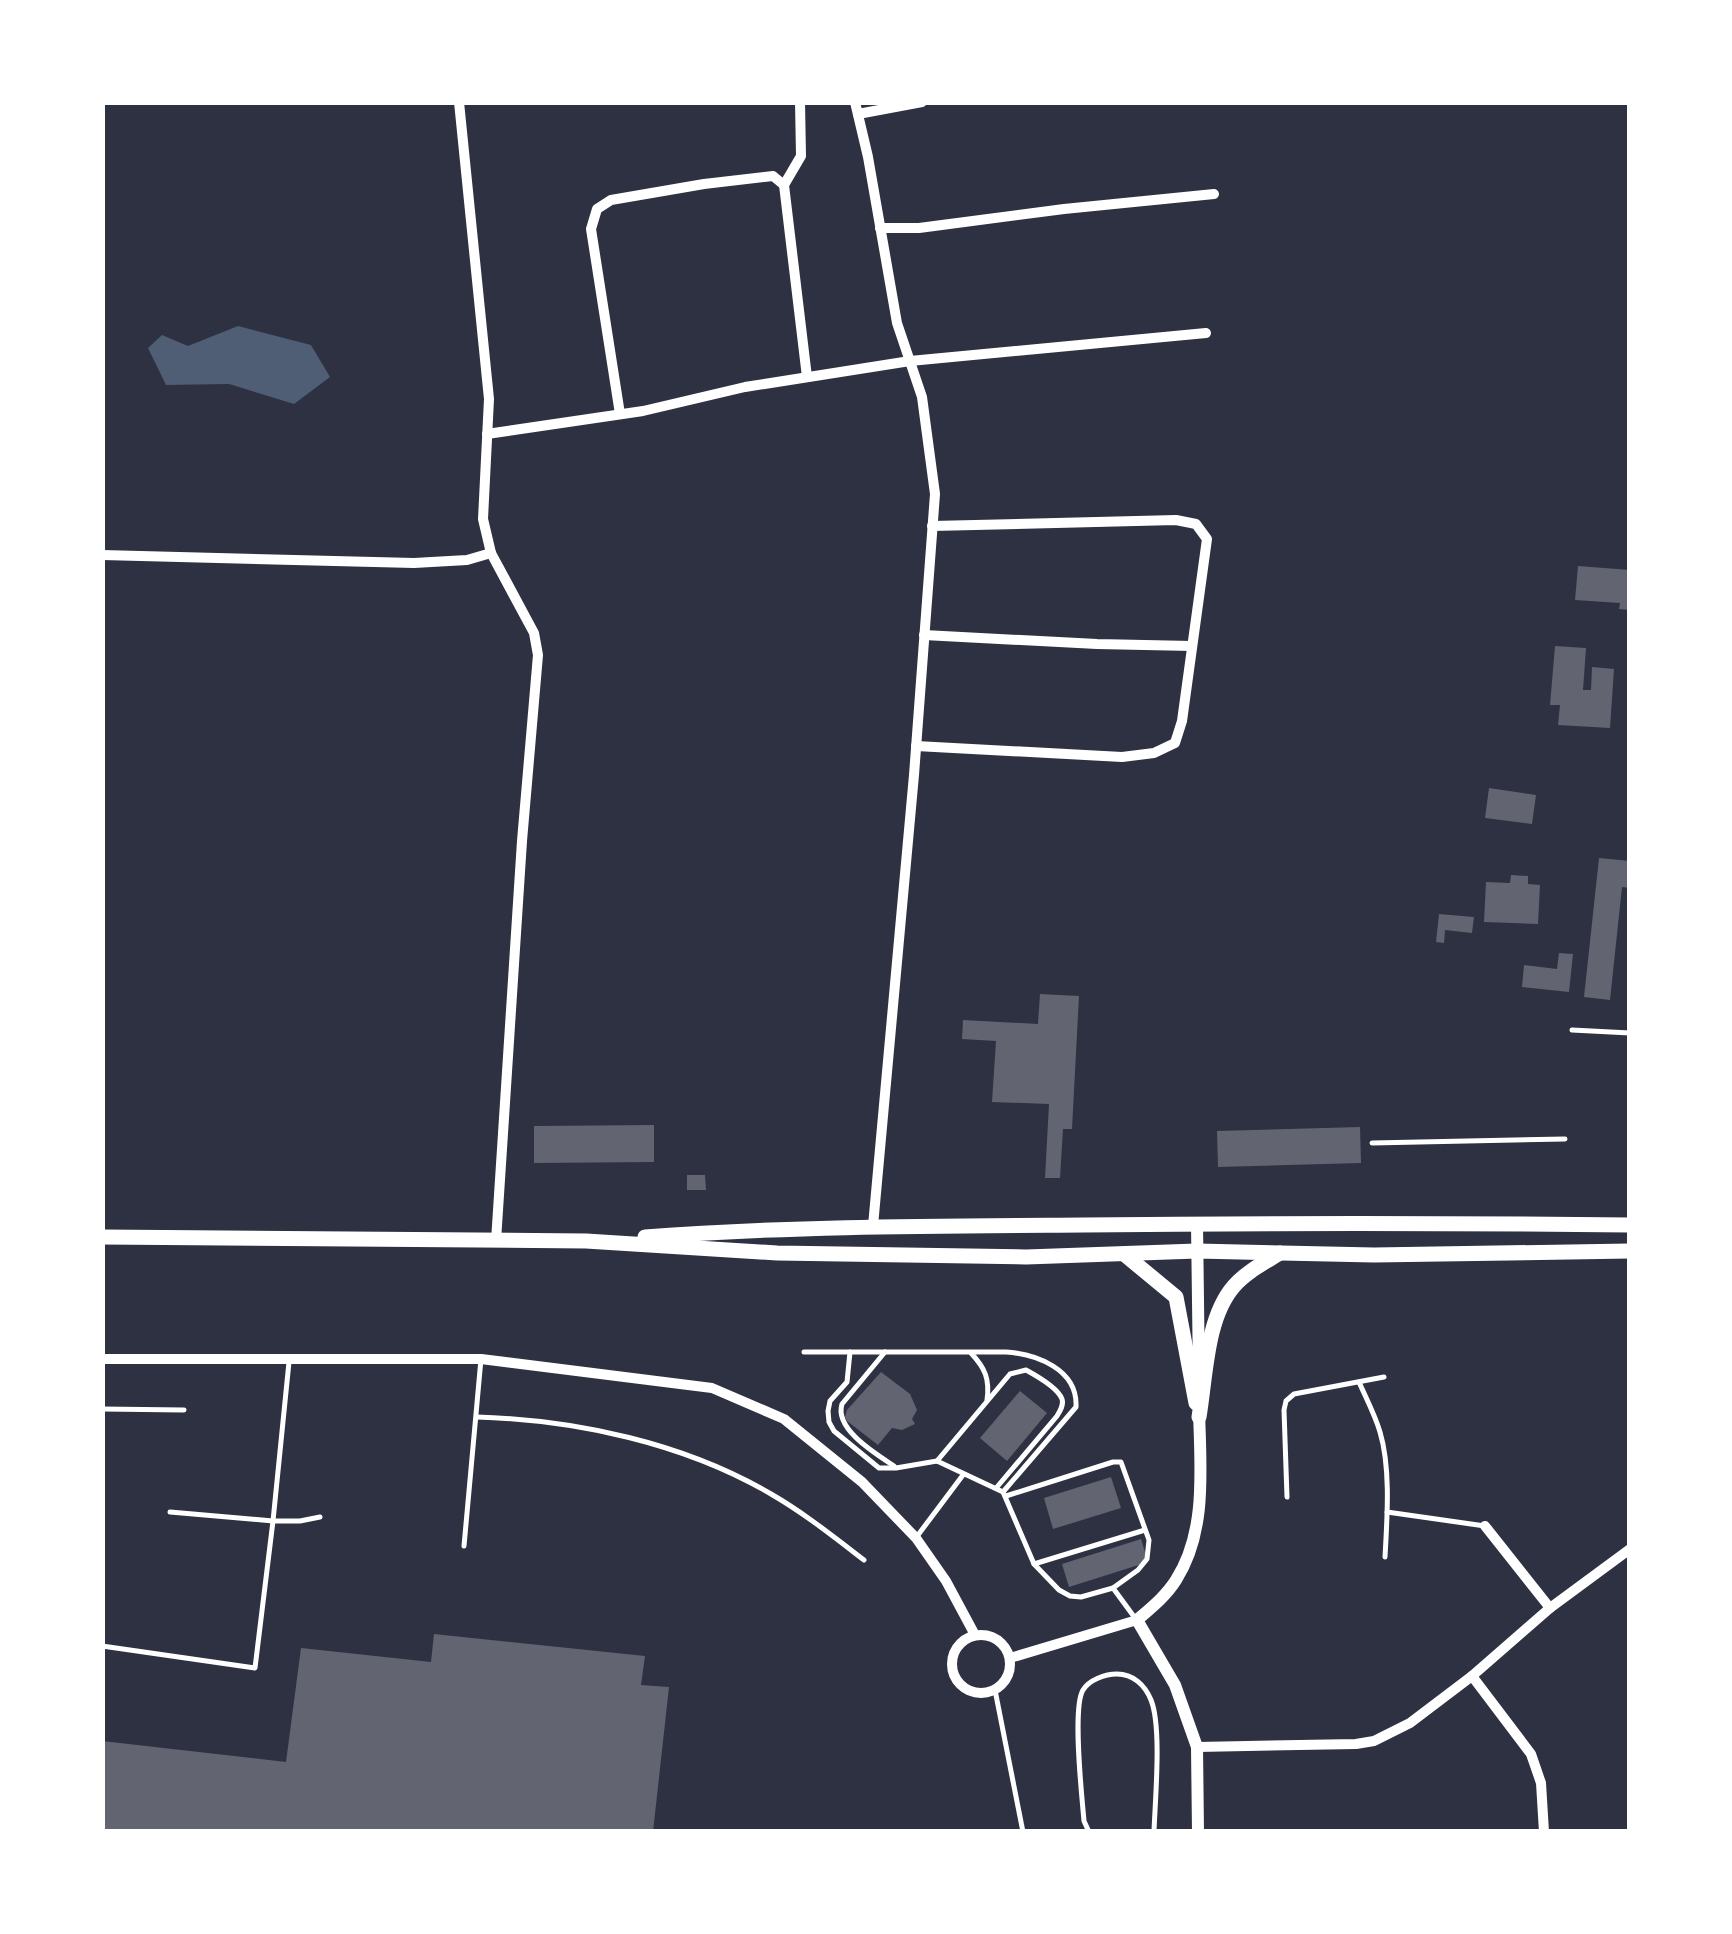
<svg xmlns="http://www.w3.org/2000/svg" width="1732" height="1934" font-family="Lato,sans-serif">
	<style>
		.water { fill: #4f5d75 }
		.building { fill: #626471 }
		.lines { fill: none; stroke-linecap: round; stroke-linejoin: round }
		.service { stroke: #fff; stroke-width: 5 }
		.minor { stroke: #fff; stroke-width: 10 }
		.tertiary { stroke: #fff; stroke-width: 12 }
		.secondary { stroke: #fff; stroke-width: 15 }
	</style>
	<rect width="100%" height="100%" fill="#2d3142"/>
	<path class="water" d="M238,326L311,345L330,377L294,404L229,384L166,385L148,348L162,335L188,346Z"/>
	<g class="building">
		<path d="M1578,566L1630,570V610L1619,609L1620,603L1575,600Z"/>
		<path d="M1555,646L1586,648L1583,690H1591L1592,667L1614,669L1610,728L1558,725L1560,705H1550Z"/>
		<path d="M1489,788L1536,795L1532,824L1485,818Z"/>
		<path d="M1599,858L1630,861V888L1622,887L1610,1000L1584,997Z"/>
		<path d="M1511,875L1528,876V884L1540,885L1538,924L1484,922L1486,882L1510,883Z"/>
		<path d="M1439,914L1474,917L1472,933L1445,930L1444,943L1436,942Z"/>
		<path d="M1559,953L1573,954L1569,992L1522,987L1524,965L1557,969Z"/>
		<path d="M1040,994L1079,996L1072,1129H1063L1060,1178H1045L1049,1104L992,1102L996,1041L962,1039L963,1020L1038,1024Z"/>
		<path d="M654,1125V1162L534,1163V1126Z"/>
		<path d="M1360,1127L1361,1163L1218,1167L1217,1131Z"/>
		<path d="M687,1175H705L706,1190H687Z"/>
		<path d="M881,1372L910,1394L917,1410L912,1419L915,1424L902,1430L892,1428L878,1445L847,1421L845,1417L847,1410Z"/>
		<path d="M1020,1391L1047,1413L1007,1461L980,1438Z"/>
		<path d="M1111,1477L1121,1508L1053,1529L1044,1498Z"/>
		<path d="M1141,1539L1148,1562L1069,1587L1062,1564Z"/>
		<path d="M434,1634L645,1656L641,1685L669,1687L653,1832H102V1741L286,1762L301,1648L431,1662Z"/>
	</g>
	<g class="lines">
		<g class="service">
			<path d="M1572,1030L1630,1033"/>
			<path d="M1372,1143L1565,1139"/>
			<path d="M804,1352H1006C1036,1354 1078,1369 1076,1407L1003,1492"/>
			<path d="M850,1352L847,1382L830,1401L828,1411L829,1422L834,1431L879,1468H896L937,1461L1003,1492L1034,1564L1059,1590L1070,1596L1081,1597L1113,1588L1138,1570L1147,1559L1149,1540L1121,1462H1113L1006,1496"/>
			<path d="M885,1352L842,1404C834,1429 876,1454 894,1466"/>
			<path d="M971,1353C985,1368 990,1379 987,1400"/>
			<path d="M1359,1382C1366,1398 1375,1415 1380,1432C1391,1469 1387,1519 1385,1557"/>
			<path d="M102,1409L184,1410"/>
			<path d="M477,1417C577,1420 684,1443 771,1494C804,1513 834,1537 864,1560"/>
			<path d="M937,1461L1010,1374L1026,1370C1037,1376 1058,1388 1062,1399C1064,1405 1060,1411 1057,1416L997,1487"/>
			<path d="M1287,1497L1284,1410L1286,1401L1294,1394L1384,1377"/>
			<path d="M170,1512L273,1521H300L320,1517"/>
			<path d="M1387,1512L1485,1526"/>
			<path d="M918,1535L963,1475"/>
			<path d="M464,1546L481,1359"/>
			<path d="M1034,1564L1145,1530"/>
			<path d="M1113,1588L1135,1618"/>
			<path d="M102,1646L255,1668L273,1521L289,1362"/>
			<path d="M995,1690L1023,1832"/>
			<path d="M1089,1832L1084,1821C1082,1797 1072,1708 1083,1690C1089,1680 1105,1674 1117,1674C1133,1674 1145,1685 1151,1700C1162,1727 1155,1800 1154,1832"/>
		</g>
		<g class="minor">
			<path d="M459,102L489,399L483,519L491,553L534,633L538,655L522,841L496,1241"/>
			<path d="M855,102L868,157L897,323L922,397L935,494L914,775L873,1226"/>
			<path d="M858,114L922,102"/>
			<path d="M784,185L801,156L800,102"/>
			<path d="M880,228H919L1064,209L1214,194"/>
			<path d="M620,414L591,229L597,209L611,200L704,184L773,176L784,185L807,377"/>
			<path d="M487,434L643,411L745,387L910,361L1206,333"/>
			<path d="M102,555L414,563L467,560L491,553"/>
			<path d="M924,635L1097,644L1192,646"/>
			<path d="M916,746L1122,757L1154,753L1175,743L1182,721L1207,539L1196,524L1176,520L932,526"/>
			<path d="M102,1359H481L712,1388L784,1419L862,1482L916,1538L946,1581L975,1635"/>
			<path d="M1485,1526L1550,1608"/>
			<circle cx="981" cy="1664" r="29"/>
			<path d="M1010,1658L1137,1620"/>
			<path d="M1472,1676L1531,1754L1541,1783L1544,1832"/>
			<path d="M1197,1747L1356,1744L1374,1741L1410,1723L1472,1676L1550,1608L1630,1549"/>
		</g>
		<g class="tertiary">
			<path d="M1197,1224L1199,1378"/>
			<path d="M1198,1832L1197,1747L1175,1685L1137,1620C1151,1608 1166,1596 1176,1580C1208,1530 1200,1465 1199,1408"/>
		</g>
		<g class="secondary">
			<path d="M102,1237L586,1241L777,1253L1026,1257L1197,1251L1374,1255L1630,1251"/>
			<path d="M645,1237C791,1226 937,1226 1084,1225C1266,1223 1448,1223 1630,1225"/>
			<path d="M1124,1254L1176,1297L1196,1403"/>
			<path d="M1199,1417C1206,1376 1206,1318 1234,1286C1246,1272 1264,1263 1280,1253"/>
		</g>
	</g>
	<rect width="1732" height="1934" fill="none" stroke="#ffffff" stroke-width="210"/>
</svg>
